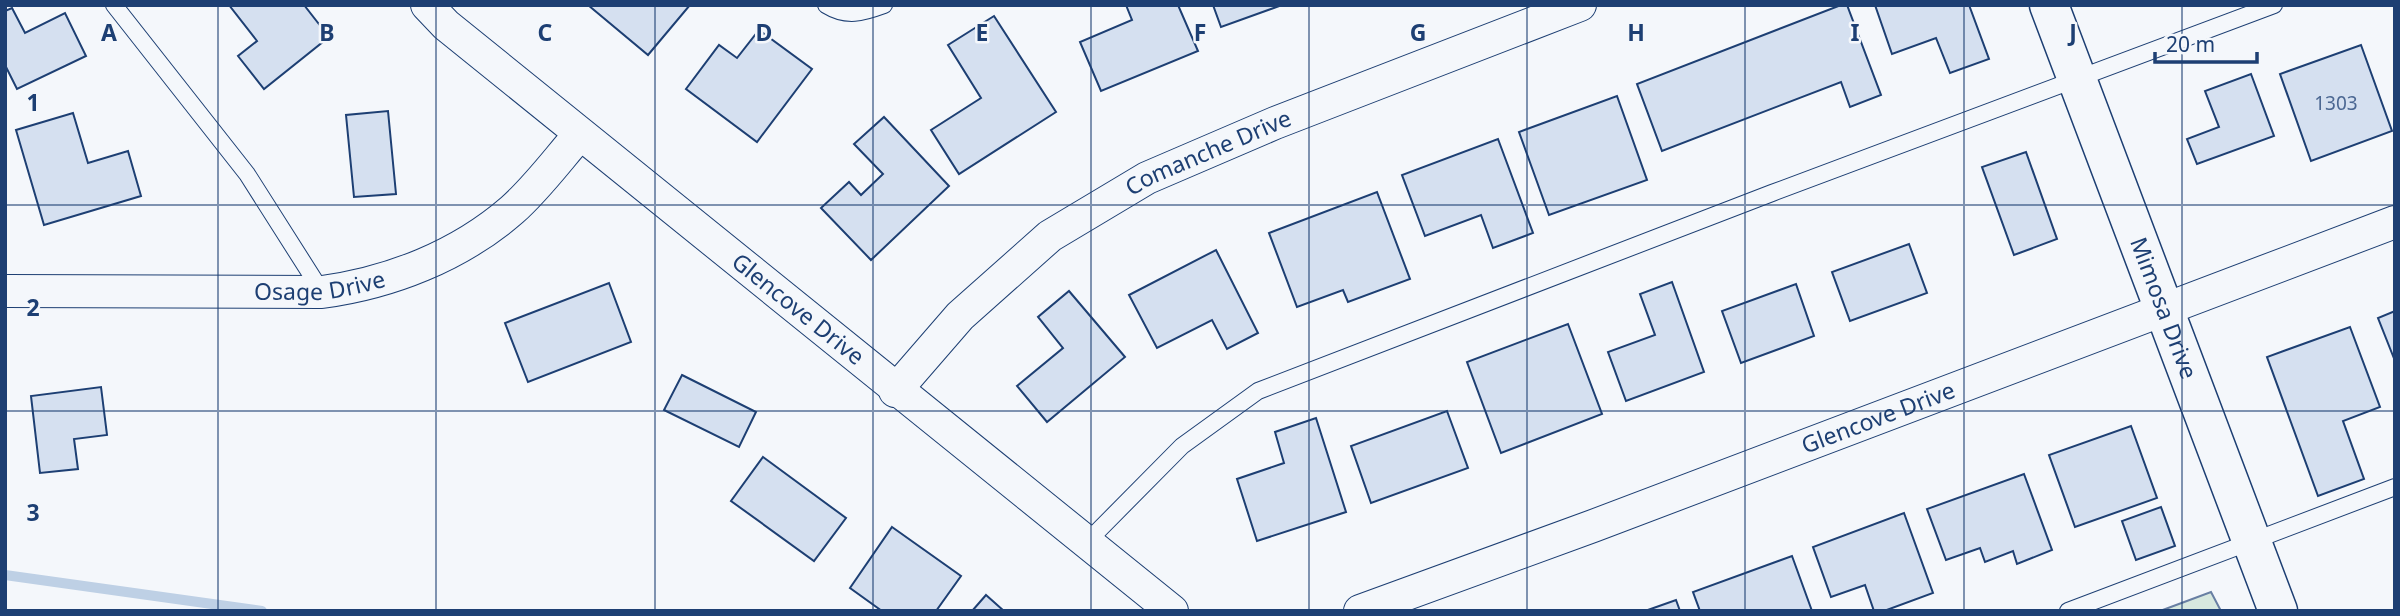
<svg xmlns="http://www.w3.org/2000/svg" width="2400" height="616" font-family="'Noto Sans',sans-serif">
	<style>
		.green { fill: #d7e8df; stroke: #687fa3; stroke-width: 2 }
		.lines { fill: none; stroke-linecap: round; stroke-linejoin: round }
		.stream { stroke: #bed0e5; stroke-width: 10 }
		.building { fill: #d5e0f0; stroke: #1d3f73; stroke-width: 2 }
		.service-casing { stroke: #1d3f73; stroke-width: 18 }
		.minor-casing { stroke: #1d3f73; stroke-width: 34 }
		.tertiary-casing { stroke: #1d3f73; stroke-width: 41 }
		.service { stroke: #f4f7fb; stroke-width: 16 }
		.minor { stroke: #f4f7fb; stroke-width: 32 }
		.tertiary { stroke: #f4f7fb; stroke-width: 38 }
		.grid { fill: none; stroke: #1d3f73; stroke-width: 2; stroke-opacity: 0.55 }
		.labels { text-anchor: middle; stroke-width: 5; stroke-linejoin: round; paint-order: stroke }
		.number-label { font-size: 19px; fill: #4b6792 }
		.street-label { font-size: 23px; fill: #1d3f73; stroke: #f4f7fb }
		.grid-label { font-size: 23px; text-anchor: middle; font-weight: bold; fill: #1d3f73; stroke: #f4f7fb; stroke-width: 5; stroke-linejoin: round; paint-order: stroke }
	</style>
	<rect width="100%" height="100%" fill="#f4f7fb"/>
	<path class="green" d="M2211,592L2221,611H2160Z"/>
	<g class="lines">
		<path class="stream" d="M5,575L262,611"/>
	</g>
	<g class="building">
		<path d="M229,5H304L329,37L264,89L238,56L257,41Z"/>
		<path d="M588,5H690L648,55Z"/>
		<path d="M1126,5H1178L1198,51L1101,91L1080,42L1132,20Z"/>
		<path d="M1213,5H1282L1221,27Z"/>
		<path d="M1841,5H1847L1881,95L1850,107L1841,82L1662,151L1637,84Z"/>
		<path d="M1875,5H1969L1989,59L1950,73L1936,38L1892,54Z"/>
		<path d="M12,8L25,33L65,13L86,56L17,89L5,65V11Z"/>
		<path d="M994,16L1056,112L959,174L931,130L981,98L948,45Z"/>
		<path d="M759,30L812,69L757,142L686,89L719,45L737,58Z"/>
		<path d="M2361,45L2392,131L2311,161L2280,74Z"/>
		<path d="M2251,74L2274,136L2197,164L2187,139L2219,127L2205,91Z"/>
		<path d="M1617,96L1647,180L1549,215L1519,132Z"/>
		<path d="M388,111L396,194L354,197L346,115Z"/>
		<path d="M73,113L88,163L128,151L141,196L44,225L16,130Z"/>
		<path d="M884,117L949,186L871,260L821,208L849,182L861,195L883,174L854,144Z"/>
		<path d="M1498,139L1533,233L1493,248L1481,215L1425,236L1402,175Z"/>
		<path d="M2026,152L2057,239L2014,255L1982,167Z"/>
		<path d="M1377,192L1410,279L1348,302L1343,290L1297,307L1269,233Z"/>
		<path d="M1909,244L1927,293L1850,321L1832,272Z"/>
		<path d="M1216,250L1258,333L1227,349L1212,320L1157,348L1129,295Z"/>
		<path d="M1672,282L1704,372L1626,401L1608,352L1655,335L1640,294Z"/>
		<path d="M609,283L631,342L528,382L505,323Z"/>
		<path d="M1796,284L1814,336L1741,363L1722,311Z"/>
		<path d="M1069,291L1125,357L1047,422L1017,386L1063,348L1038,317Z"/>
		<path d="M2395,311V361L2378,318Z"/>
		<path d="M1568,324L1602,414L1501,453L1467,362Z"/>
		<path d="M2350,327L2380,407L2343,421L2364,479L2318,496L2267,357Z"/>
		<path d="M682,375L756,412L739,447L664,410Z"/>
		<path d="M101,387L107,435L74,439L78,469L40,473L31,396Z"/>
		<path d="M1447,411L1468,468L1371,503L1351,446Z"/>
		<path d="M1316,418L1346,512L1257,541L1237,479L1284,463L1275,432Z"/>
		<path d="M2131,426L2157,498L2075,527L2049,455Z"/>
		<path d="M763,457L846,518L814,561L731,501Z"/>
		<path d="M2024,474L2052,550L2017,564L2013,551L1985,562L1980,548L1946,560L1927,509Z"/>
		<path d="M2161,507L2175,546L2136,560L2122,521Z"/>
		<path d="M1904,513L1933,593L1884,611H1874L1865,585L1831,597L1813,547Z"/>
		<path d="M892,527L961,576L936,611H882L850,588Z"/>
		<path d="M1792,556L1812,611H1700L1693,592Z"/>
		<path d="M986,595L1004,611H972Z"/>
		<path d="M1676,600L1680,611H1645Z"/>
	</g>
	<g class="lines">
		<defs>
			<g id="service">
				<path d="M114,5L247,174L322,292"/>
				<path d="M826,5C847,18 862,13 884,5"/>
				<path d="M1085,544L1182,446L1258,391L1772,193L2274,5"/>
				<path d="M2068,611L2395,487"/>
			</g>
			<g id="minor">
				<path id="s1" d="M427,5L446,25L1172,611"/>
				<path id="s2" d="M5,291L322,292C390,283 459,256 512,210C537,188 558,159 580,134"/>
				<path id="s3" d="M895,391L960,316L1050,236L1147,178L1275,123L1580,5"/>
				<path id="s4" d="M1360,611L1593,526L2395,222"/>
			</g>
			<g id="tertiary">
				<path id="s5" d="M2049,5L2278,611"/>
			</g>
		</defs>
		<use href="#service" class="service-casing"/>
		<use href="#minor" class="minor-casing"/>
		<use href="#tertiary" class="tertiary-casing"/>
		<use href="#service" class="service"/>
		<use href="#minor" class="minor"/>
		<use href="#tertiary" class="tertiary"/>
	</g>
	<path class="grid" d="M218,5V611M436,5V611M655,5V611M873,5V611M1091,5V611M1309,5V611M1527,5V611M1745,5V611M1964,5V611M2182,5V611M5,205H2395M5,411H2395"/>
	<g class="labels">
		<g class="number-label">
			<text x="2336" y="110">1303</text>
		</g>
		<g class="street-label">
			<text dy="8" stroke="none"><textPath href="#s3" startOffset="399">Comanche Drive</textPath></text>
			<text dy="8" stroke="none"><textPath href="#s2" startOffset="315">Osage Drive</textPath></text>
			<text dy="8" stroke="none"><textPath href="#s5" startOffset="324">Mimosa Drive</textPath></text>
			<text dy="8" stroke="none"><textPath href="#s1" startOffset="480">Glencove Drive</textPath></text>
			<text dy="8" stroke="none"><textPath href="#s4" startOffset="553">Glencove Drive</textPath></text>
		</g>
	</g>
	<g class="grid-label">
		<text x="109" y="41">A</text>
		<text x="327" y="41">B</text>
		<text x="545" y="41">C</text>
		<text x="764" y="41">D</text>
		<text x="982" y="41">E</text>
		<text x="1200" y="41">F</text>
		<text x="1418" y="41">G</text>
		<text x="1636" y="41">H</text>
		<text x="1855" y="41">I</text>
		<text x="2073" y="41">J</text>
		<text x="33" y="111">1</text>
		<text x="33" y="316">2</text>
		<text x="33" y="521">3</text>
	</g>
	<rect width="2400" height="616" fill="none" stroke="#1d3f73" stroke-width="14"/>
	<path d="M2155 52v10h102v-10" fill="none" stroke="#1d3f73" stroke-width="3.5"/>
	<text x="2166" y="52" font-size="21" fill="#1d3f73" stroke="#f4f7fb" stroke-width="5" paint-order="stroke">20 m</text>
</svg>
